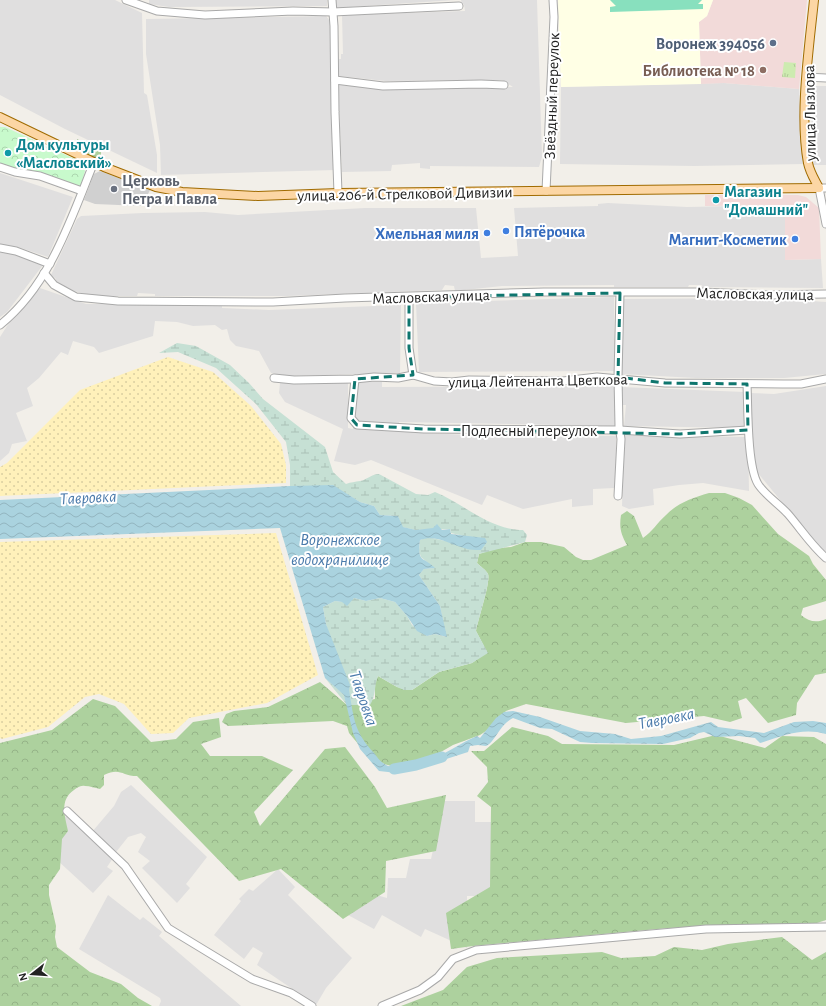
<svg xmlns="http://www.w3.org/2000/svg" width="826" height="1006" font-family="'Alegreya Sans',sans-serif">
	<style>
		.residential { fill: #e0dfdf }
		.commercial { fill: #f2dad9 }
		.education { fill: #ffffe5 }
		.religious { fill: #d0d0d0 }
		.grass { fill: url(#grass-tufts) }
		.forest { fill: url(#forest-crowns) }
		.wetland { fill: url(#wetland-marsh) }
		.sand { fill: url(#sand-dots) }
		.park { fill: url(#park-crowns) }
		.pitch { fill: #88e0be }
		.water { fill: url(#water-waves) }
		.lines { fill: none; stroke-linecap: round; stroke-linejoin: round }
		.river { stroke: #aad3df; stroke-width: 11 }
		.minor-casing { stroke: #a9a9a9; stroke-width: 9 }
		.major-casing { stroke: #a06b00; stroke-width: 10 }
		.minor { stroke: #fff; stroke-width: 7 }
		.major { stroke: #fcd6a4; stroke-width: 8 }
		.marked { fill: none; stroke: #0f766e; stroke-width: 3; stroke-dasharray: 8 5; stroke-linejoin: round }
		.service-dot { fill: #5c6f8a; stroke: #fff; stroke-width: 1.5 }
		.education-dot { fill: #8d6e63; stroke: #fff; stroke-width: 1.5 }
		.culture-dot { fill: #0f9aa8; stroke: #fff; stroke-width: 1.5 }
		.worship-dot { fill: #6b7280; stroke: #fff; stroke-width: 1.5 }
		.shop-dot { fill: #3f7fe0; stroke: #fff; stroke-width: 1.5 }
		.labels { text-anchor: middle; stroke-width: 4; stroke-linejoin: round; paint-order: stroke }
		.service-label { font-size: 16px; font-weight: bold; fill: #4e5e75; stroke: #fff; text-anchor: end }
		.education-label { font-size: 16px; font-weight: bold; fill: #785e54; stroke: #fff; text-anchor: end }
		.street-label { font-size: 16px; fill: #222; stroke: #fff }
		.culture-label { font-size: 16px; font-weight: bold; fill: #0d838f; stroke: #fff; text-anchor: start }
		.worship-label { font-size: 16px; font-weight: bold; fill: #5b616d; stroke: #fff; text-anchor: start }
		.shop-label { font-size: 16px; font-weight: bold; fill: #366cbe; stroke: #fff; text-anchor: end }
		.water-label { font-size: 17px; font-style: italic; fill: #4a7aab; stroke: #fff }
	</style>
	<defs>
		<pattern id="grass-tufts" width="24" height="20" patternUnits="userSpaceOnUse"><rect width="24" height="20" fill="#cdebb0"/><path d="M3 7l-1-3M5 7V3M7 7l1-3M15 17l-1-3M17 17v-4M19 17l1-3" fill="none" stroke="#b0c997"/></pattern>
		<pattern id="forest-crowns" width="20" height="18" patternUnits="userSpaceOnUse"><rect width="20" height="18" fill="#add19e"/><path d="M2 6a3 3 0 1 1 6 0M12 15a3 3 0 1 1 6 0" fill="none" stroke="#95b388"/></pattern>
		<pattern id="wetland-marsh" width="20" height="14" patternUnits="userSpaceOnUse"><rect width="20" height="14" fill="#c6e0d4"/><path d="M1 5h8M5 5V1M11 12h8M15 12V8" fill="none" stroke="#aac0b6"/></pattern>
		<pattern id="sand-dots" width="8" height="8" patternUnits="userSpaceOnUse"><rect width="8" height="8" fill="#fff1ba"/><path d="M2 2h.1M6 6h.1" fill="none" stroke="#dacea0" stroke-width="1.8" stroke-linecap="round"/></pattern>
		<pattern id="park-crowns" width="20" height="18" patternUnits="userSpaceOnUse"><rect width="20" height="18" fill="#c8facc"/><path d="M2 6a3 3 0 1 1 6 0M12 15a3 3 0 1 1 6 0" fill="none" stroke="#acd6af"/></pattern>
		<pattern id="water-waves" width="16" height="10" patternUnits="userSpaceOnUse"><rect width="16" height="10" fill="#aad3df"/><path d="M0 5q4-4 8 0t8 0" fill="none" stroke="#92b5bf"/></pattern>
	</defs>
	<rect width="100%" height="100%" fill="#f2efe9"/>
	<g class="residential">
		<path d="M0,0H115L142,13L144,93L147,95L157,155V173L65,129L0,95Z"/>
		<path d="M149,0H327V6L169,7L149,4Z"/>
		<path d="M334,0H455L335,8Z"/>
		<path d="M461,0H537L542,157L539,167L430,166V169L420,168V163L392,165L391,171L342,172L338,85L436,88L513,87L502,80L385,81L339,76V59H341V54H343L342,15L465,11L464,4L462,5Z"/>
		<path d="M326,16L330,21L336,170L161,175L160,145L146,54V19Z"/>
		<path d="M724,83L799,89L804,164L694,166L560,164L561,87Z"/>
		<path d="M812,86H826V165H811Z"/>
		<path d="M0,173L73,197L48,257L18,247L0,244Z"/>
		<path d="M608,203L687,207L785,205V260L821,259L823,288L701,287L702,285H689L688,287H614V285L502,286L455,291L454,286L445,285L442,290L287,296H155V294L138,293L137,296H92L74,291L55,282L56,279L51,275L77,219L81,216L143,213L205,212L238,215L365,208H476L481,258L518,256L514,208L598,206V204Z"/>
		<path d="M0,251L20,256L43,265L7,312L0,317Z"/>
		<path d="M40,288L86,304H222V308L269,310L401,305L400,373L289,376L271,373L259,351L236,346L230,340L227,329L222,330L215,325L193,326L177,322L155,321L153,336L99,353L94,347L73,341L68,355L61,352L39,378L27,388L33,406L16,413L27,441L12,444L9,453L0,461V337L7,326Z"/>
		<path d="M614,297L615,371L419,372L416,303Z"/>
		<path d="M766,298L826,302V374L784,378H696L621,374L623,299Z"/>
		<path d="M358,382H382V387L616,386L617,426L399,422V425L358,421L355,417Z"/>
		<path d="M280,383H348V428L353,429V427L423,433L470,435L616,436V484L614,488L593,489V505L572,507V499L523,509L487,495L482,505L371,460L355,465L334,461L343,429L285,402L279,393Z"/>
		<path d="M826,386V552L819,547L757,472L751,429L750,393L774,394Z"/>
		<path d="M621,387L745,392V428L624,426L626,405H620Z"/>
		<path d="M624,435L748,437L749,491L703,483L679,485L653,489L654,505L629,509L622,506Z"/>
		<path d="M131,785L207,857L186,884L190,888L177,903L142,868L150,861L138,852L146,837L141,833L128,837L116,852L92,832L114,806L121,792Z"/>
		<path d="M444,801H475V822H492L491,896H467V948L425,929L421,937L382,915L374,929L346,914L359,890L387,898L388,878H406L410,859H431Z"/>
		<path d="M66,816L113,858L107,867L113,871L93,893L44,848Z"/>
		<path d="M278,869L295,887L288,895L352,958L326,988L316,1005L257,965L263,953L253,947L244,959L214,935L241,901L239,899L249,889L253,891Z"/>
		<path d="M108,895L140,920L143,917L162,932L159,936L241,1006H159L161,1001L160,998L79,949Z"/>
	</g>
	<g class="commercial">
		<path d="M713,0H807L799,89L724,83L701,84L699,22L707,16Z"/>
		<path d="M705,195H798L806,197L819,208L821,259L785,260V205L705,206Z"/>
	</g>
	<path class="education" d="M558,0H713L707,16L699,22L701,84L561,87Z"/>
	<path class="religious" d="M100,171L150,190L142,206L95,204L84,200L94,174Z"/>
	<path class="grass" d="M784,62L796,63L795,78L782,77Z"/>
	<g class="forest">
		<path d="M77,139L101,151V158C87,158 81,152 77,139Z"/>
		<path d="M709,493H725L739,498L752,505L778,534L809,556L813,564L826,580V601L803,608L801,615C809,622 817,623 826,619V673L815,675L797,703L796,715L768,723L746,698L738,701L742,718L730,722L704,716L626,723L526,704L506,711L486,731L480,735L453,745L427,760L399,768L384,764L364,751L349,733L347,726L333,721L228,726L222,722L226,714L234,711L268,707L320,682L347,705L375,699V683L378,676L397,687L412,690L439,672L472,663L487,652L476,631C478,620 491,581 488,574C486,570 480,566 477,563L479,554L493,549L511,547L525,542H541L564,547L576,557L583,560H591L627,545C621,534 619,528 621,515L627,511L634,516L643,538C652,532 657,523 665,516C677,503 692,498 709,493Z"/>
		<path d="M93,699L115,706L151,742L176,739L193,722L219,718L221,737L201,744L210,756H262L293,770L254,812L260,826L325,749L345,747L375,787L387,808L446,795L436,851L386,861L385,892L343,919L281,869L239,881L137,776C122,776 120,767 104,775V785L100,789C95,788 90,786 85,786C80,785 77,788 74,790C59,800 65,817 68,831L62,839L60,869L49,885V895L56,926L55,937L57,947L90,972L121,984L138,998L152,1006H0V743L52,730Z"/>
		<path d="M512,727L548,736L562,744L674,745L716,735L765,748L782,736L814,737L826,744V920L817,923L669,928L473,946L451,949L446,913L490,887L491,807L477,796L488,782L487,767L471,751H484Z"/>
		<path d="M782,937L812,960L826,952V1006H401L443,990L467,967L497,958L602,952L621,958L655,956L674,947L702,950L728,944Z"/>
	</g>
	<path class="wetland" d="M177,343L196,346L230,365L249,383L263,399L325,447L333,472L346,484C351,482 355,482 360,481C367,480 371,474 379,474L416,494L428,495L435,492C464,504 490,530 523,530L527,535L525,542L479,554L477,563C480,566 486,570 488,574C491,581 478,620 476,631L488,653L472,663L439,672L412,690H404L397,687L378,676C374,686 376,696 370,705H347L325,678L347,697L326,624L323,607L335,601L342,602L354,598L366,601L380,598L395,602L407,616L412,625L427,636L435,634L446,637L440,606L419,575L424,569L434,568L421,557L419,551L420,540L428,537L445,541L477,539L451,533L450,529L416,530L402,527L398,516L380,515L374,506L360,502L333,486H290V465L286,442L256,404L216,368L178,352L159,353Z"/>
	<g class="sand">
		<path d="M168,357L213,372L251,406L281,444L286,465V483L0,496V467L7,463L80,390Z"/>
		<path d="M276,533L318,675L267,703L189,718L173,733L151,734L124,704L99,694L85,697L48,727L2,739L0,738V542Z"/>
	</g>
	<path class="park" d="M0,127H5L81,162L85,171L80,188L0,164Z"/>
	<path class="pitch" d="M610,0H702L698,4H703V9L610,12V7L616,6Z"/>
	<path class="water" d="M333,485L360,502L374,506L380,515L398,516L403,527L416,530L433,528L437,524L442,530L450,529L451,534L485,538L487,542L481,550C475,550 469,550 464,548C450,544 435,534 420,540C417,564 424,556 435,568L424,569L419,575L440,606L447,637L435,634L427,636L417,631L407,616L395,602L380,598L366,601L354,598L347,606L342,602L335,601L323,607L326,624L350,685L349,690C354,719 354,732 375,754C377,757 380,761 383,763C408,782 454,745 477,736L480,738L496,718L504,712L513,711L540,717L580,731L615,734L631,739L661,736L711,722L718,727L764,733L794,722L813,721L826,723V734C802,727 783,736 760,743L755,738L739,736L715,737L704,732L699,733L690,738L663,744L592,743L580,742L552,729L540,728L513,718C500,724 495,742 486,746L478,745L470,746L468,752L409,771L397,773L379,771L360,749L353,733L344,695L325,678L280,528L0,539V500L290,486Z"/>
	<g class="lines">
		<path class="river" d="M394,769L416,765L442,757"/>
		<defs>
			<g id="minor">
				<path d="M126,0L157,11L205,15L293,11L333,12L459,6"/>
				<path d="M332,0L334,26L335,112L338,193"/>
				<path d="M807,77L826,78"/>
				<path d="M335,80L383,86L481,84L504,85"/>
				<path d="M0,167L15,172L40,176L82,191"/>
				<path d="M826,188H819L826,224"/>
				<path d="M546,191L554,17L553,0"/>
				<path d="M0,248L16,251L50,264"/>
				<path d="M44,273L54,285L76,297L118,301L273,302L345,298L544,292H702L769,295L826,294"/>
				<path d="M409,297V348L413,375"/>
				<path d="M0,325C50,285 71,219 94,162"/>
				<path d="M274,378L294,380L355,379L374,377L398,378L413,375L434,381L452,382L469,380L563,381L597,377L665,383L783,384H801L826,379"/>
				<path d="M355,379L351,418L357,425L424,429L620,430L680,434L748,430"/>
				<path d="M747,384C748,406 747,466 758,484C765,495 779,504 788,514C801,529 811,545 826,558"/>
				<path d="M618,496L621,439L619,426L618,377L620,293"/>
				<path d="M67,811L125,866L168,928L252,979L291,993L312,1006"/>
				<path d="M382,1006L420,990L438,977L453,959L476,950L706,929L826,927"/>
			</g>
			<g id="major">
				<path d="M814,0C809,49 799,115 808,163C810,173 815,180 819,188"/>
				<path d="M0,117L104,167L156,187L182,192L258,196L338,193L819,188"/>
			</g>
		</defs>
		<use href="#minor" class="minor-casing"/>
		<use href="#major" class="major-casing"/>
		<use href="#minor" class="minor"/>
		<use href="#major" class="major"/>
	</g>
	<path class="marked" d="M620,293L618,377L665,383L747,384L748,430L680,434L424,429L357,425L351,418L355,379L413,375L409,348V297Z"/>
	<circle class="service-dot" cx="773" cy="43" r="4"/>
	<circle class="education-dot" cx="763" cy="70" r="4"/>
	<g class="culture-dot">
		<circle cx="8" cy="153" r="4"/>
		<circle cx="716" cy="200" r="4"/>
	</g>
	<circle class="worship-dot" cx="114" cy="189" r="4"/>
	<g class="shop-dot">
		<circle cx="506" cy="231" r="4"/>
		<circle cx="487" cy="233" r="4"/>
		<circle cx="795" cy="239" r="4"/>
	</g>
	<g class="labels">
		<g class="service-label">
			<text x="765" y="49">Воронеж 394056</text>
		</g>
		<g class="education-label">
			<text x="755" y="76">Библиотека № 18</text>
		</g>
		<g class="street-label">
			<text transform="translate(551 96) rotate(-88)" y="6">Звёздный переулок</text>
			<text transform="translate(809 113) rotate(-91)" y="6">улица Лызлова</text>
			<text transform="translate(405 193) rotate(-1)" y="6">улица 206-й Стрелковой Дивизии</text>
			<text transform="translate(755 293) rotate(1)" y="6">Масловская улица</text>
			<text transform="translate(431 296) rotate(-2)" y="6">Масловская улица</text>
			<text transform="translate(538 380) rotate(-1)" y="6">улица Лейтенанта Цветкова</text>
			<text x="529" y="436">Подлесный переулок</text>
		</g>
		<g class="culture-label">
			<text x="16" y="150">Дом культуры<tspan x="16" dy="18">«Масловский»</tspan></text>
			<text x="724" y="197">Магазин<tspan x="724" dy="18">"Домашний"</tspan></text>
		</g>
		<g class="worship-label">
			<text x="122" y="186">Церковь<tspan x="122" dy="18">Петра и Павла</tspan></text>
		</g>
		<g class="shop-label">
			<text x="514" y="237" text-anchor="start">Пятёрочка</text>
			<text x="479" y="239">Хмельная миля</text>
			<text x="787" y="245">Магнит-Косметик</text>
		</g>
		<g class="water-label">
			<text transform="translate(88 497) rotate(-3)" y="6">Тавровка</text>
			<text x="340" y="545">Воронежское<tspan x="340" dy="20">водохранилище</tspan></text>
			<text transform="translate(364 698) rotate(71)" y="6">Тавровка</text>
			<text transform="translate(666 718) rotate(-11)" y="6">Тавровка</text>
		</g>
	</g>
	<g transform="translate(32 974) rotate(253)" stroke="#ffffff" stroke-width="3" paint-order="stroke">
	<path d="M0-3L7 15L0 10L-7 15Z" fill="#222222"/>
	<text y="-6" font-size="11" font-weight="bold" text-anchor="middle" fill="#222222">N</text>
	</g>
</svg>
